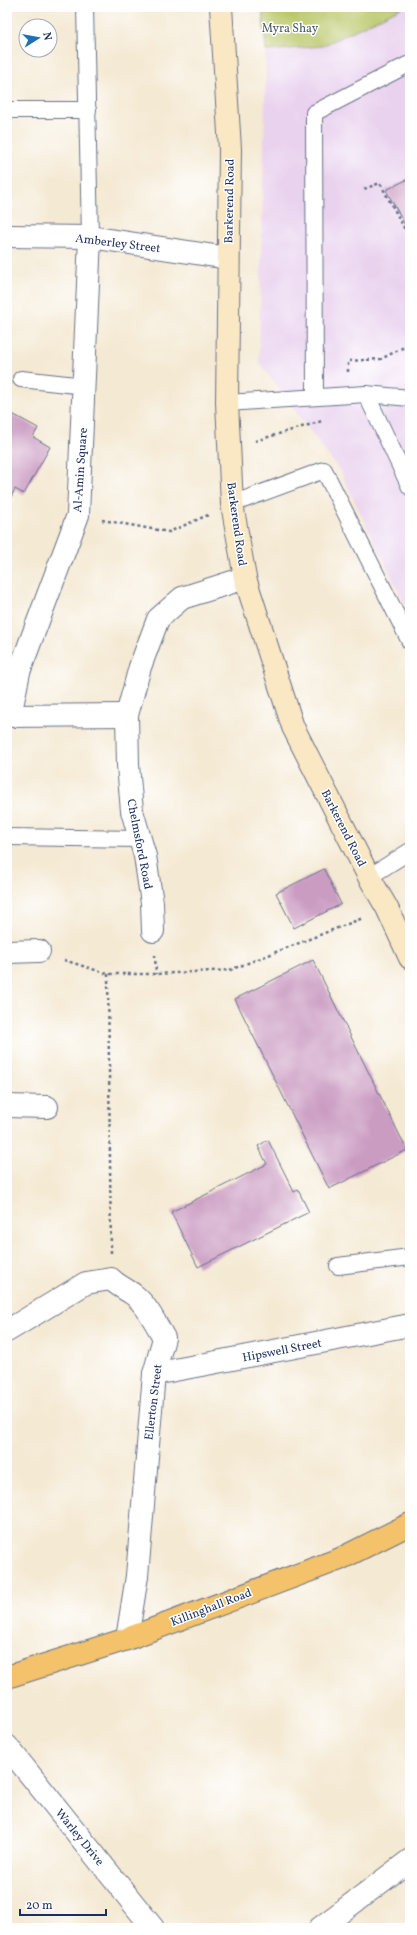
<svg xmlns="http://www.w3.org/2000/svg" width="417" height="1935" font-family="Vollkorn,serif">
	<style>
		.built { fill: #e9d2ee }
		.green { fill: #bac769; stroke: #6a7b64 }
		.building { fill: #cb9cc2 }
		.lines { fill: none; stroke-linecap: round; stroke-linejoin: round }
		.service-casing { stroke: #677087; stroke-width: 18 }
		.pedestrian-casing { stroke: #677087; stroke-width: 24 }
		.minor-casing { stroke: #677087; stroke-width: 24 }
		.secondary-casing { stroke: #677087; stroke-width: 24 }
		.trunk-casing { stroke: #677087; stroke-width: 24 }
		.path { stroke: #677087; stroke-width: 2.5; stroke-dasharray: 3 3; stroke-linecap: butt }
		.service { stroke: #fff; stroke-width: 16 }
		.pedestrian { stroke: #fff; stroke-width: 22 }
		.minor { stroke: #fff; stroke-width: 22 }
		.secondary { stroke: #fae7c3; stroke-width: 22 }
		.trunk { stroke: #f3c26a; stroke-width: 22 }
		.labels { text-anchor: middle; stroke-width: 3; stroke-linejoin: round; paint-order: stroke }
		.park-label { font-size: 12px; fill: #4b5d61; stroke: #fff }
		.street-label { font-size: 12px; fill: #1b2f5e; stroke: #fff }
	</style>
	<rect width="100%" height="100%" fill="#fff"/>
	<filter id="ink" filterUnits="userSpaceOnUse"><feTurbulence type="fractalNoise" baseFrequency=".025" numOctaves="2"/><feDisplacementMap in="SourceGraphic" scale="8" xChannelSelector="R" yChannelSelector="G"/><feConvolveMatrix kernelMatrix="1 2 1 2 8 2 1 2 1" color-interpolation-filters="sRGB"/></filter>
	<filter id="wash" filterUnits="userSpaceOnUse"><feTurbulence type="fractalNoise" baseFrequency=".012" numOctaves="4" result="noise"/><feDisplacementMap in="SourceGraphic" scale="16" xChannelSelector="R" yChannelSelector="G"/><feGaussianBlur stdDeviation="0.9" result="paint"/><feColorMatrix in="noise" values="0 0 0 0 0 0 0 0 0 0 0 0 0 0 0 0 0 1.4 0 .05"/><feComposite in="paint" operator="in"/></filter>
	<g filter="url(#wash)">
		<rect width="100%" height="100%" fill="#f4e9d3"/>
		<path class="built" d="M403,7H410V615L340,471L259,362L266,51L322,46Z"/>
		<path class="green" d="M262,7H403L322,46L266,51Z"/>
		<g id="blocks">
			<g class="building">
				<path d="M410,178V234L386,190Z"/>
				<path d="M7,411L38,428L33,437L50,447L24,494L15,489L10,499L7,498Z"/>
				<path d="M324,869L341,904L294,928L276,893Z"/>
				<path d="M313,960L407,1150L329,1189L235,999Z"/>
				<path d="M268,1140L294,1192L298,1190L309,1212L198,1267L171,1212L267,1164L258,1146Z"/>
			</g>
		</g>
	</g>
	<g filter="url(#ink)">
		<use href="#blocks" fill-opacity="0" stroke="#677087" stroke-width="1"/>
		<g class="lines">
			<defs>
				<g id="service">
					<path d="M85,7L90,237"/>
					<path d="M7,110H88"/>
					<path d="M21,379L85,386"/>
					<path d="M366,394L410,487"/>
					<path d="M315,397L314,113L407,65"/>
					<path d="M227,403L366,394L410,398"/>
					<path d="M232,504L324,470L410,642"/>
					<path d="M7,837L140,839"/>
					<path d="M369,877L410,851"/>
					<path d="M338,1266L410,1257"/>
				</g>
				<path id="pedestrian" d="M127,1639L137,1576"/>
				<g id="minor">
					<path d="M7,236L90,237L228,258"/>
					<path d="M7,716L127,715"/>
					<path d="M10,716L19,672L78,515L90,237"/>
					<path d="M153,931L152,903L145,856L132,811L128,765L127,715L140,667L158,619L182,598L245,578"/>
					<path d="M7,952L39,951"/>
					<path d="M7,1106L47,1107"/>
					<path d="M7,1331L86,1283L111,1279C118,1286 126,1289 134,1295C147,1305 156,1324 164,1338L154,1374L137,1576"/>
					<path d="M154,1374L410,1325"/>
					<path d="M7,1746L153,1928"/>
					<path d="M320,1928L410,1860"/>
				</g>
				<path id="secondary" d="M221,7L230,149L227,403L232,504L245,578L293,727L369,877L387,908L410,958"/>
				<path id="trunk" d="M7,1677L127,1639L340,1559L410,1524"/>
			</defs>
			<use href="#service" class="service-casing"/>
			<use href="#pedestrian" class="pedestrian-casing"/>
			<use href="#minor" class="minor-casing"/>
			<use href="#secondary" class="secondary-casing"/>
			<use href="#trunk" class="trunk-casing"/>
			<g class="path">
				<path d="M382,7L383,9"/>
				<path d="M364,189L380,183L410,239"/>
				<path d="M348,372V361L381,359L410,344"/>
				<path d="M255,441L322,421"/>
				<path d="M102,520L169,532L208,515"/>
				<path d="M155,955L156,974"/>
				<path d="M64,960L108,974H156L230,970L363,918"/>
				<path d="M108,974L111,1254"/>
			</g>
			<use href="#service" class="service"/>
			<use href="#pedestrian" class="pedestrian"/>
			<use href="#minor" class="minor"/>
			<use href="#secondary" class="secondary"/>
			<use href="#trunk" class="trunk"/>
		</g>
	</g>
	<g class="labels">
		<g class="park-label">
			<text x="290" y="32">Myra Shay</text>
		</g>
		<g class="street-label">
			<text transform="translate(229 201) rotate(-89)" y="4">Barkerend Road</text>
			<text transform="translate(118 243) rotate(7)" y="4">Amberley Street</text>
			<text transform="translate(80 470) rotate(-86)" y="4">Al-Amin Square</text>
			<text transform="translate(237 524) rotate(82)" y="4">Barkerend Road</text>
			<text transform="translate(344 828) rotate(63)" y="4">Barkerend Road</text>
			<text transform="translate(140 844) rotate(79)" y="4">Chelmsford Road</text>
			<text transform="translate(282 1350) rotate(-11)" y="4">Hipswell Street</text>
			<text transform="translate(153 1402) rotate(-83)" y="4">Ellerton Street</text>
			<text transform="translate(211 1607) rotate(-21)" y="4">Killinghall Road</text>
			<text transform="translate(80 1837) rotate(51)" y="4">Warley Drive</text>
		</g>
	</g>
	<rect width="417" height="1935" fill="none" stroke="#fff" stroke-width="24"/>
	<g transform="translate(38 38) rotate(79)"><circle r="19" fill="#ffffff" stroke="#a4acbf"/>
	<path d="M0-3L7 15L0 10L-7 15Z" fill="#1f6fb2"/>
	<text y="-6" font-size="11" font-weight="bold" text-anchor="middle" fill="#1b2f5e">N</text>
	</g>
	<path d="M20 1909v6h86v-6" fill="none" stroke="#1b2f5e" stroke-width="2"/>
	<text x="26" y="1909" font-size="12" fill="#1b2f5e" stroke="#ffffff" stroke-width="3" paint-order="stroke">20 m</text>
</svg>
